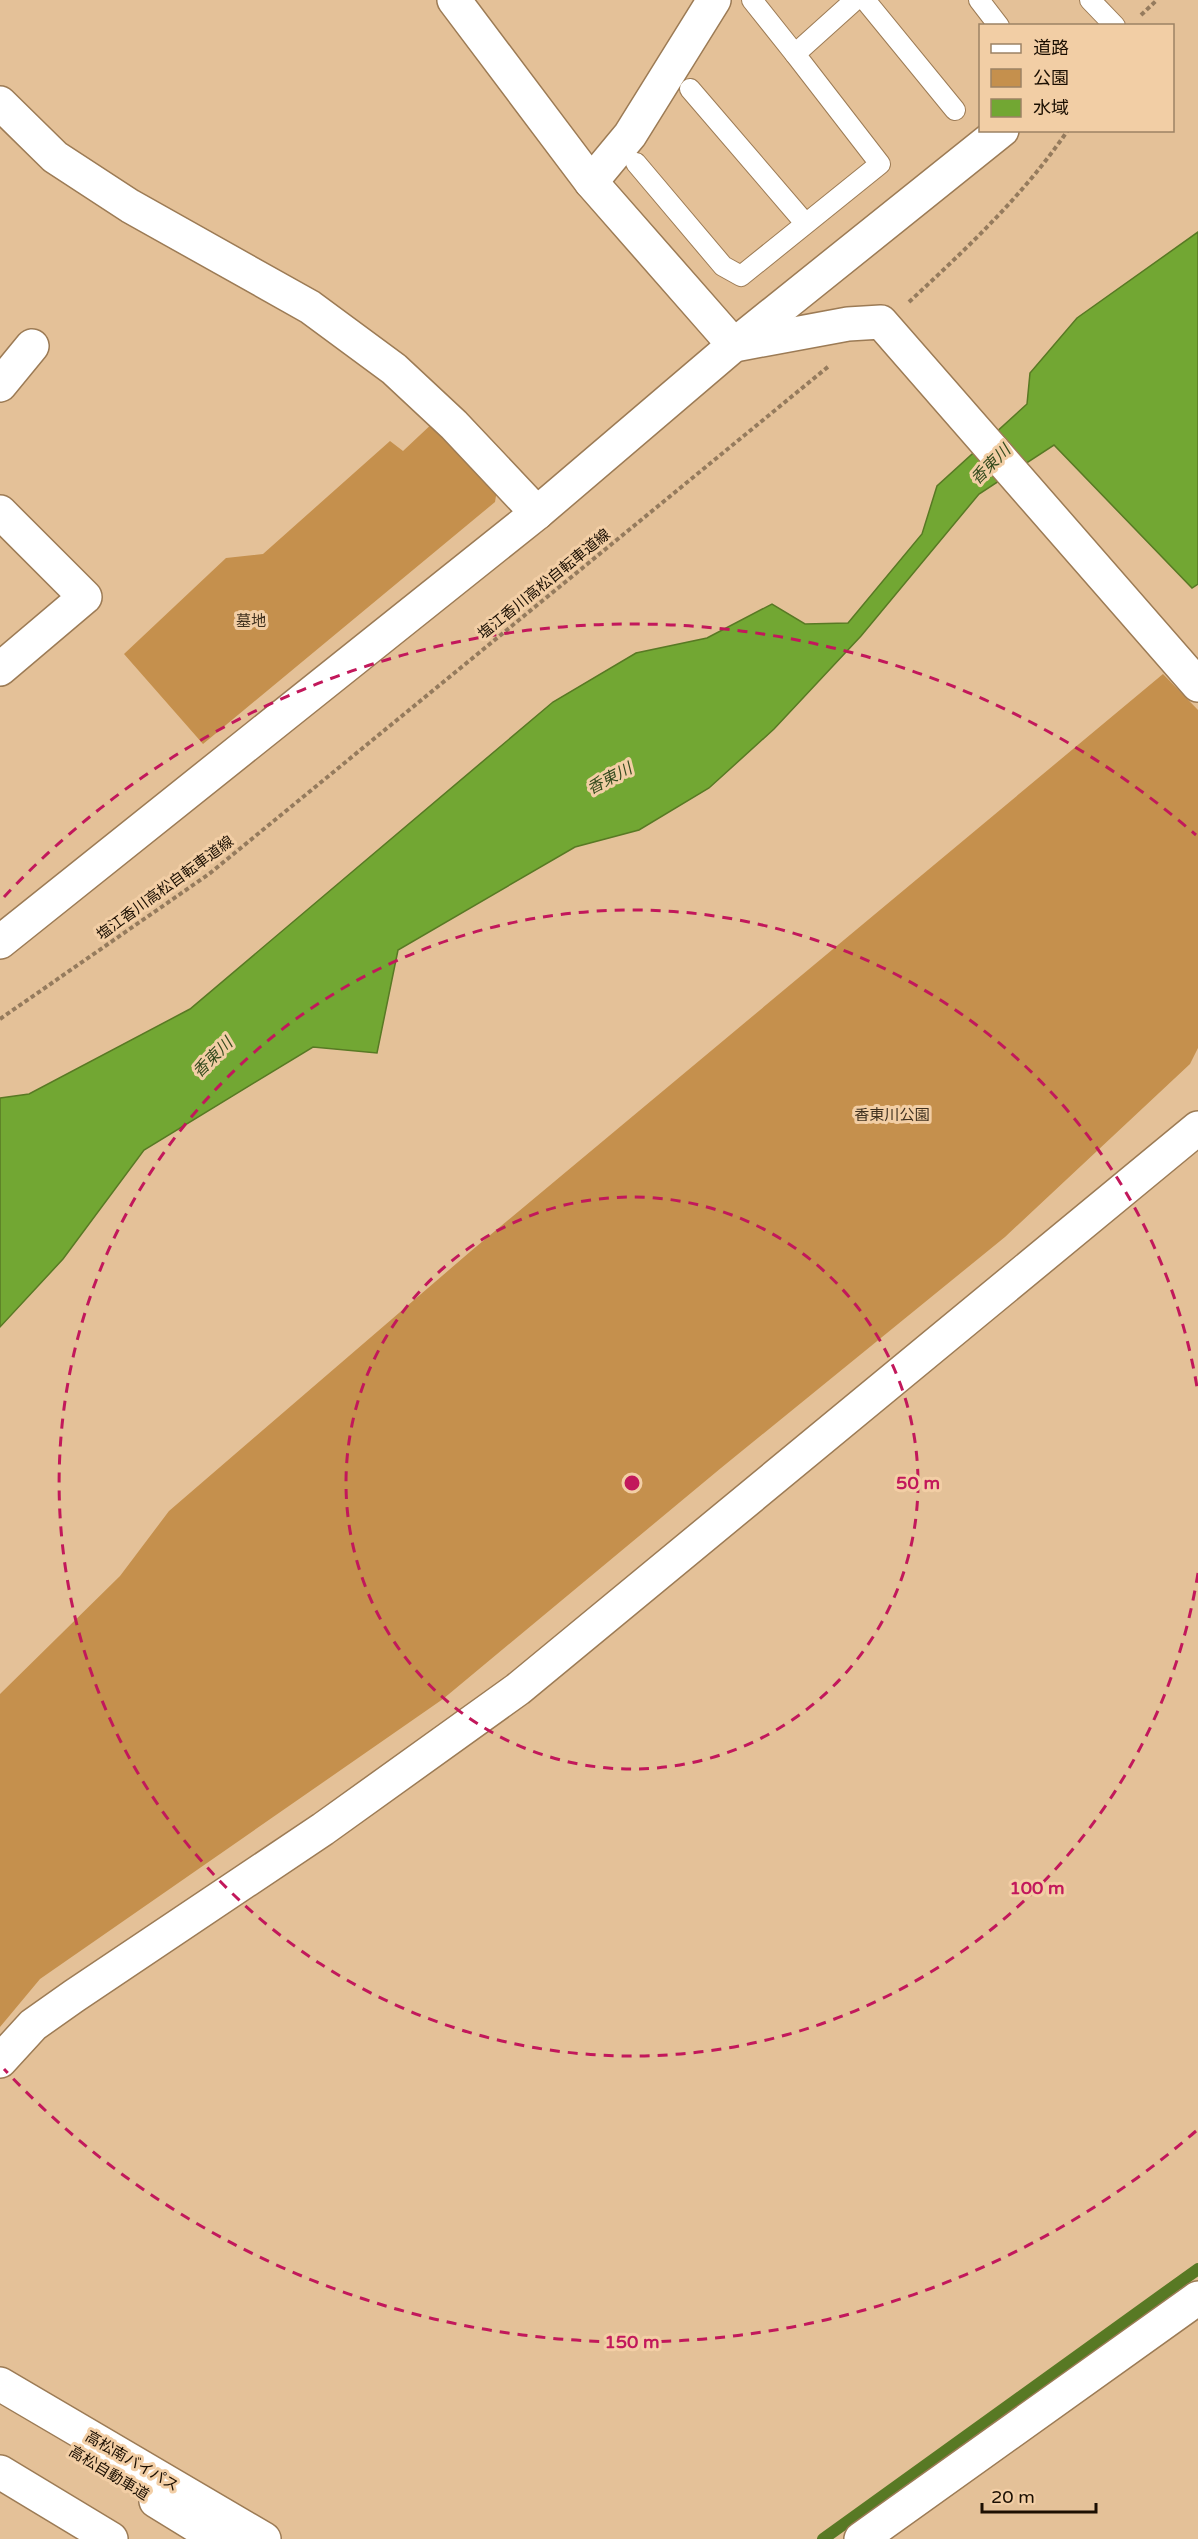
<svg xmlns="http://www.w3.org/2000/svg" width="1198" height="2539" font-family="'Varela Round','Noto Sans JP',sans-serif">
	<style>
		.green { fill: #c5904d }
		.water { fill: #72a733; stroke: #587924; stroke-width: 1.5 }
		.lines { fill: none; stroke-linecap: round; stroke-linejoin: round }
		.stream { stroke: #587924; stroke-width: 12 }
		.lane-casing { stroke: #9c7b55; stroke-width: 22 }
		.street-casing { stroke: #9c7b55; stroke-width: 36 }
		.secondary-casing { stroke: #9c7b55; stroke-width: 36 }
		.highway-casing { stroke: #9c7b55; stroke-width: 36 }
		.path { stroke: #957b5d; stroke-width: 4; stroke-dasharray: 4.5 3; stroke-linecap: butt }
		.lane { stroke: #fff; stroke-width: 20 }
		.street { stroke: #fff; stroke-width: 33 }
		.secondary { stroke: #fff; stroke-width: 33 }
		.highway { stroke: #fff; stroke-width: 33 }
		.ring { fill: none; stroke: #c2185b; stroke-width: 3; stroke-dasharray: 10 8 }
		.labels { text-anchor: middle; stroke-width: 6; stroke-linejoin: round; paint-order: stroke }
		.street-label { font-size: 15px; fill: #1b0f02; stroke: #f2cea5 }
		.park-label { font-size: 15px; fill: #3f301e; stroke: #f2cea5 }
		.water-label { font-size: 16px; font-style: italic; fill: #354b1e; stroke: #f2cea5 }
		.centre { fill: #c2185b; stroke: #f2cea5; stroke-width: 3 }
		.ring-label { font-size: 18px; text-anchor: middle; font-weight: bold; fill: #c2185b; stroke: #f2cea5; stroke-width: 6; stroke-linejoin: round; paint-order: stroke }
	</style>
	<rect width="100%" height="100%" fill="#e4c198"/>
	<g class="green">
		<path d="M436,420L498,484L495,502L203,744L124,654L226,558L263,554L390,441L403,451Z"/>
		<path d="M1163,674L1198,710V1048L1190,1064L1005,1237L721,1468L443,1699L40,1979L0,2027V1694L120,1576L169,1511L471,1251Z"/>
	</g>
	<path class="water" d="M1198,232V584L1192,588L1054,445L979,494L861,636L774,729L709,788L639,830L575,847L398,950L377,1053L313,1047L144,1150L63,1259L0,1327V1098L29,1094L190,1009L553,702L636,653L707,638L772,604L805,624L848,623L922,534L937,486L1027,404L1030,373L1077,318Z"/>
	<g class="lines">
		<path class="stream" d="M823,2539L1198,2269"/>
		<defs>
			<g id="lane">
				<path d="M752,0L795,54L855,0"/>
				<path d="M865,0L955,110"/>
				<path d="M979,0L999,26"/>
				<path d="M1090,0L1115,26"/>
				<path d="M690,89L805,223"/>
				<path d="M636,163L723,266L741,276L880,164L795,54"/>
			</g>
			<g id="street">
				<path d="M0,103L55,157L130,206L310,307L394,369L454,425L537,513"/>
				<path d="M591,182L630,135L714,0"/>
				<path d="M740,344L848,324L881,322L1198,685"/>
				<path d="M0,385L32,346"/>
				<path d="M0,512L85,597L0,669"/>
				<path d="M0,942L537,513L734,345L1002,130"/>
				<path d="M0,2061L33,2025L74,1996L323,1829L518,1689L1198,1128"/>
				<path d="M861,2539L1198,2298"/>
			</g>
			<path id="secondary" d="M454,0L591,182L734,345"/>
			<g id="highway">
				<path d="M0,2384L264,2539"/>
				<path d="M0,2472L111,2539"/>
				<path d="M156,2501L218,2539"/>
			</g>
		</defs>
		<use href="#lane" class="lane-casing"/>
		<use href="#street" class="street-casing"/>
		<use href="#secondary" class="secondary-casing"/>
		<use href="#highway" class="highway-casing"/>
		<g class="path">
			<path d="M1141,15L1157,0"/>
			<path d="M909,302C966,249 1024,195 1068,130"/>
			<path d="M0,1019L209,874L829,366"/>
		</g>
		<use href="#lane" class="lane"/>
		<use href="#street" class="street"/>
		<use href="#secondary" class="secondary"/>
		<use href="#highway" class="highway"/>
	</g>
	<g class="ring">
		<circle cx="632" cy="1483" r="286"/>
		<path d="M1198 1573A573 573 0 1 1 1198 1393"/>
		<path d="M1196 2131A859 859 0 0 1 4 2069M4 897A859 859 0 0 1 1196 835"/>
	</g>
	<g class="labels">
		<g class="street-label">
			<text transform="translate(544 584) rotate(-39)" y="5">塩江香川高松自転車道線</text>
			<text transform="translate(165 888) rotate(-36)" y="5">塩江香川高松自転車道線</text>
			<text transform="translate(132 2461) rotate(30)" y="5">高松南バイパス</text>
			<text transform="translate(109 2473) rotate(31)" y="5">高松自動車道</text>
		</g>
		<g class="park-label">
			<text x="251" y="626">墓地</text>
			<text x="892" y="1120">香東川公園</text>
		</g>
		<g class="water-label">
			<text transform="translate(990 464) rotate(-45)" y="6">香東川</text>
			<text transform="translate(609 778) rotate(-28)" y="6">香東川</text>
			<text transform="translate(212 1057) rotate(-45)" y="6">香東川</text>
		</g>
	</g>
	<circle cx="632" cy="1483" r="9" class="centre"/>
	<g class="ring-label">
		<text x="918" y="1489">50 m</text>
		<text x="1037" y="1894">100 m</text>
		<text x="632" y="2348">150 m</text>
	</g>
	<rect x="979" y="24" width="195" height="108" fill="#f2cea5" stroke="#9c8264" stroke-width="1.5"/>
	<rect x="991" y="44" width="30" height="9" fill="#ffffff" stroke="#9c8264" stroke-width="1.5"/>
	<text x="1033" y="54" font-size="18" fill="#1b0f02">道路</text>
	<rect x="991" y="69" width="30" height="18" fill="#c5904d" stroke="#9c8264" stroke-width="1.5"/>
	<text x="1033" y="84" font-size="18" fill="#1b0f02">公園</text>
	<rect x="991" y="99" width="30" height="18" fill="#72a733" stroke="#9c8264" stroke-width="1.5"/>
	<text x="1033" y="114" font-size="18" fill="#1b0f02">水域</text>
	<path d="M982 2503v9h114v-9" fill="none" stroke="#1b0f02" stroke-width="3"/>
	<text x="991" y="2503" font-size="18" fill="#1b0f02" stroke="#f2cea5" stroke-width="4.5" paint-order="stroke">20 m</text>
</svg>
